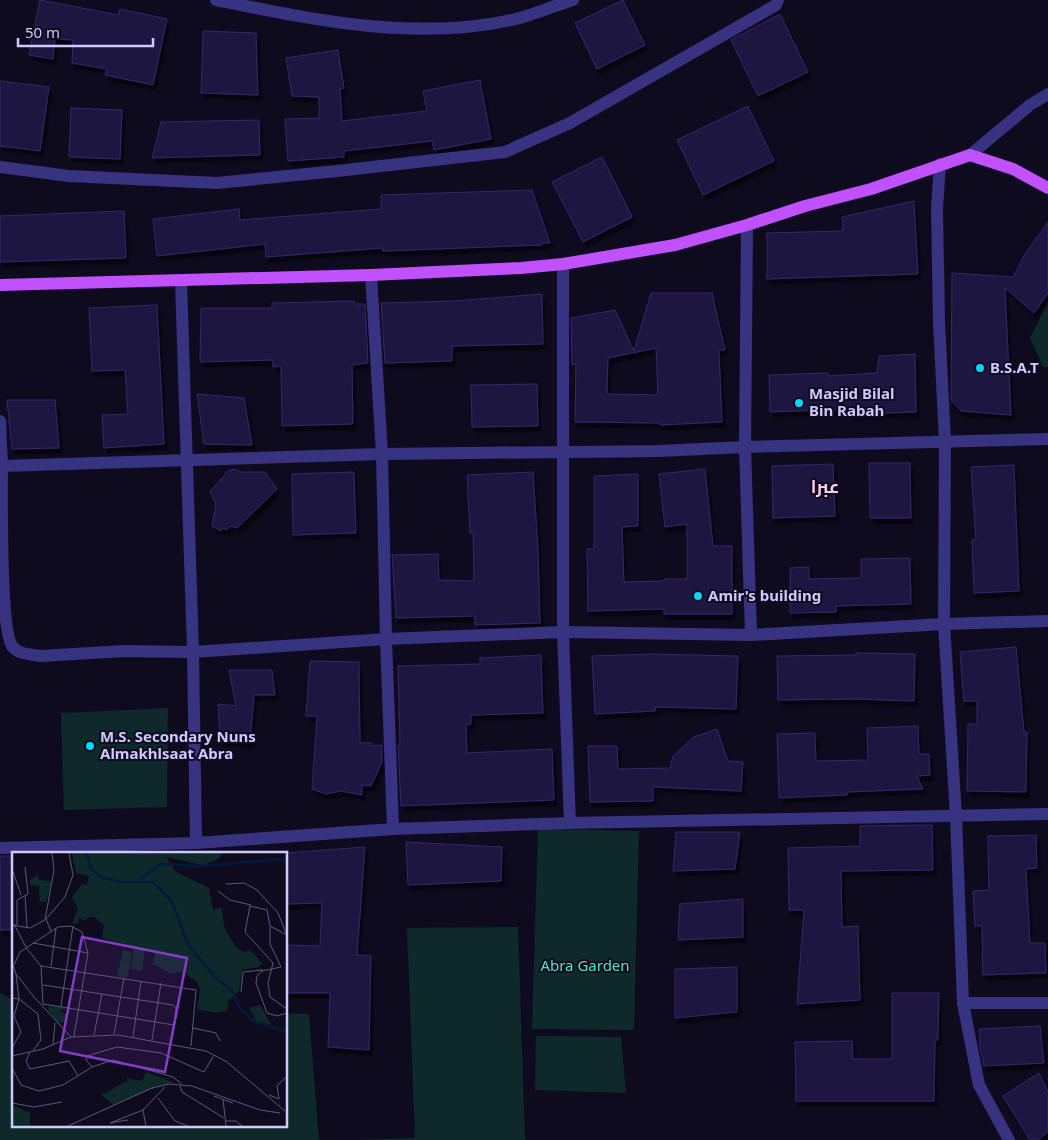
<svg xmlns="http://www.w3.org/2000/svg" width="1048" height="1140" font-family="'Noto Sans',Cairo,sans-serif">
	<style>
		.green { fill: #0e2929 }
		.building { fill: #1f1641; stroke: #36266e; fill-rule: evenodd; filter: url(#shadow) }
		.lines { fill: none; stroke-linecap: round; stroke-linejoin: round }
		.minor { stroke: #373381; stroke-width: 12 }
		.major { stroke: #c150ff; stroke-width: 12 }
		.poi-dot { fill: #00d7f4; stroke: #0f0b1f; stroke-width: 2 }
		.labels { text-anchor: middle; stroke-width: 4; stroke-linejoin: round; paint-order: stroke }
		.poi-label { font-size: 15px; font-weight: bold; fill: #d0c9ff; stroke: #0f0b1f; text-anchor: start }
		.park-label { font-size: 15px; fill: #4ee5c3; stroke: #0f0b1f }
		.quarter-label { font-size: 18px; font-weight: bold; fill: #ffcbeb; stroke: #0f0b1f }
		.inset-river { fill: none; stroke: #06193d; stroke-width: 2.5 }
		.inset-road { fill: none; stroke: #5c5779; stroke-width: 1 }
		.view { fill: #843cc5; fill-opacity: 0.15; stroke: #843cc5; stroke-width: 2.5 }
		.inset-edge { fill: none; stroke: #d0c9ff; stroke-width: 2.5 }
	</style>
	<defs>
		<filter id="shadow"><feDropShadow dx="3" dy="5.5" stdDeviation="1" flood-color="#0009"/></filter>
	</defs>
	<rect width="100%" height="100%" fill="#0f0b1f"/>
	<g class="green">
		<path d="M1048,302V367H1043L1030,338Z"/>
		<path d="M168,708L167,807L64,810L61,713Z"/>
		<path d="M538,829L639,831L634,1030L532,1029Z"/>
		<path d="M518,927L525,1140H354L415,1138L407,928Z"/>
		<path d="M0,993L14,1000V1126H286V1013L309,1014L319,1140H0Z"/>
		<path d="M536,1036L621,1037L626,1093L535,1090Z"/>
	</g>
	<g class="building">
		<path d="M40,0L118,15L120,9L167,19L153,85L105,75L107,69L72,63L73,40L55,39L53,59L29,55Z"/>
		<path d="M623,0L645,45L597,69L575,23Z"/>
		<path d="M780,14L808,72L758,96L731,40Z"/>
		<path d="M203,31L256,33L258,95L201,93Z"/>
		<path d="M338,50L344,88L340,89L342,121L427,111L423,91L480,80L491,139L434,150L432,141L344,151V157L288,161L285,119L319,118V97L292,96L286,58Z"/>
		<path d="M0,81L49,87L40,151L0,146Z"/>
		<path d="M748,106L774,161L703,195L677,140Z"/>
		<path d="M71,108L122,110L120,159L69,157Z"/>
		<path d="M259,120L260,155L152,158L161,122Z"/>
		<path d="M602,157L632,217L583,242L552,182Z"/>
		<path d="M532,190L550,243H542V245L383,251V248L266,257L265,244L157,256L153,219L239,209L240,220L381,209V195Z"/>
		<path d="M914,201L918,274L767,279V233L843,231L842,217Z"/>
		<path d="M124,211L126,258L0,262V216Z"/>
		<path d="M1048,222V293L1034,313L1005,288L1011,415L961,411L951,400L952,273L1013,277L1024,256Z"/>
		<path d="M651,293H712L725,350H719L722,422L660,425V423L575,422L576,364L572,365L571,318L615,310L634,351ZM656,348L658,395L607,394L608,358Z"/>
		<path d="M542,294L543,344L452,346V361L385,363L381,303L454,301Z"/>
		<path d="M354,301V304H365L368,363L352,365L353,424L282,426L281,366L273,367V360L200,362L201,308H272V303Z"/>
		<path d="M157,305L164,444L104,448L102,415L128,414L125,370L92,371L89,308Z"/>
		<path d="M915,354L916,412L851,414V409L770,412L769,375L828,373V376L877,373L879,356Z"/>
		<path d="M537,384L538,426L472,427L471,385Z"/>
		<path d="M197,394L244,398L252,445L204,444Z"/>
		<path d="M7,400H55L59,448L12,449Z"/>
		<path d="M869,463H910L911,518H870Z"/>
		<path d="M833,464L835,516L773,518L772,466Z"/>
		<path d="M1014,465L1019,591L974,593L972,540H976L971,467Z"/>
		<path d="M236,469L240,472H265L277,489L237,528L231,526L226,530L224,528L221,531L212,526L216,504L210,492L228,471Z"/>
		<path d="M705,469L713,546H732V614H664V609L588,611L587,549H594V476L638,474V526L622,527L624,582L664,581V579H687V524L665,527L659,474Z"/>
		<path d="M354,472L356,533L293,535L292,474Z"/>
		<path d="M533,472L538,550L540,623L475,625V616L396,618L392,555L438,554L439,580L474,581L473,533H470L467,475Z"/>
		<path d="M910,558L911,604L836,606V612L790,613V568L809,567V579L861,578V559Z"/>
		<path d="M1016,647L1024,732H1027L1026,792L967,791L968,724H977V701H964L960,652Z"/>
		<path d="M856,653L915,654L914,701L855,699L778,700L777,656L856,655Z"/>
		<path d="M652,654L738,656L736,709L655,707V711L595,714L592,656Z"/>
		<path d="M541,655L543,713L471,715V724L466,725L467,753L552,749L554,800L401,806L398,745H400L398,666L480,664V658Z"/>
		<path d="M310,661L359,662L360,743H372V746L382,745V762L371,786L362,785V795L341,791L326,794L312,789L317,716H306Z"/>
		<path d="M229,670H272L275,695H254L250,743L220,740L218,704L236,706Z"/>
		<path d="M918,726L919,754H929L930,775L917,776L923,789L847,792V795L779,798L777,734L815,733L816,761L868,760L867,728Z"/>
		<path d="M717,729L728,761L743,762L741,791L653,787V801L590,802L588,746H617L618,769L670,768L673,756L694,737Z"/>
		<path d="M932,825L933,870L841,871L842,927L858,926L860,1000L797,1004L804,910H789L788,848L860,846V826Z"/>
		<path d="M676,832H740L735,869L673,871Z"/>
		<path d="M1036,835L1037,868L1026,869L1030,943H1045L1046,973L983,975L982,926H975L973,891L989,890L988,836Z"/>
		<path d="M406,842L502,847L501,881L408,885Z"/>
		<path d="M365,847L357,955L371,956L369,1050L328,1047L330,993H286V945L320,946L322,903L286,904V853Z"/>
		<rect x="0" y="856" width="14" height="74"/>
		<path d="M743,899V937L678,940L680,904Z"/>
		<path d="M737,967V1012L675,1018V969Z"/>
		<path d="M892,993H939L938,1040H935L934,1101H796L795,1042L852,1041L853,1059H892Z"/>
		<path d="M1040,1026L1044,1063L984,1066L980,1048L979,1029Z"/>
		<path d="M1039,1073L1048,1092V1132L1038,1140H1030L1003,1096Z"/>
	</g>
	<g class="lines">
		<g class="minor">
			<path d="M216,0C314,20 416,42 516,19C535,14 554,6 573,0"/>
			<path d="M970,155L1030,105L1048,94"/>
			<path d="M940,164L937,208L939,322L945,442L944,624L956,816L963,1003L979,1085L1009,1140"/>
			<path d="M0,167L69,176L217,183L337,171L505,152L570,123L776,5L778,0"/>
			<path d="M747,225L745,447L751,635"/>
			<path d="M563,264V632L570,823"/>
			<path d="M371,275L382,454L386,639L393,829"/>
			<path d="M181,281L193,652L196,843"/>
			<path d="M0,421L2,466L382,454L658,451L745,447L1048,439"/>
			<path d="M2,466C2,497 0,627 12,646C19,655 30,654 40,656L124,651L193,652L386,639L563,632L751,635L944,624L1048,621"/>
			<path d="M0,848L196,843L393,829L570,823L1048,814"/>
			<path d="M963,1003H1048"/>
		</g>
		<path class="major" d="M0,285L371,275L521,268L563,264L675,245L747,225L805,206L871,189L970,155L1013,169L1048,188"/>
	</g>
	<g class="poi-dot">
		<circle cx="980" cy="368" r="5"/>
		<circle cx="799" cy="403" r="5"/>
		<circle cx="698" cy="596" r="5"/>
		<circle cx="90" cy="746" r="5"/>
	</g>
	<g class="labels">
		<g class="poi-label">
			<text x="990" y="373">B.S.A.T</text>
			<text x="809" y="399">Masjid Bilal<tspan x="809" dy="17">Bin Rabah</tspan></text>
			<text x="708" y="601">Amir's building</text>
			<text x="100" y="742">M.S. Secondary Nuns<tspan x="100" dy="17">Almakhlsaat Abra</tspan></text>
		</g>
		<g class="park-label">
			<text x="585" y="971">Abra Garden</text>
		</g>
		<g class="quarter-label">
			<text x="825" y="493">عبرا</text>
		</g>
	</g>
	<g transform="translate(12 852)">
		<rect width="275" height="275" fill="#0f0b1f"/>
		<path d="M60,1H211L205,8L190,13L154,5L164,20L197,36L201,58L209,55L213,77L224,95L232,100L238,98L250,111L247,115L230,118L227,139L216,149L215,159L204,161L185,157L188,137L185,130L170,119L159,122L141,112L143,99L133,98L130,119L119,117L122,95L90,86L92,73L82,65H76L74,69L67,66L66,72L60,71L66,57L60,45L70,32L75,33L77,24L64,21ZM24,20L27,28L40,29L34,50H28L27,34L18,33V27L24,25ZM111,98L120,100L119,106L115,105L120,106L115,126L105,124ZM248,153L260,173L270,175L244,169L237,156ZM37,154L55,156L48,159L56,163L53,170L46,171L36,158ZM134,220L164,231L152,232L101,253L89,243L115,229V226L130,229ZM0,253L18,261V274H0Z" fill="#0e2929"/>
		<path class="inset-river" d="M74,1L80,18L90,25L109,30H141L159,48L177,94L204,126L220,139L227,155L241,169L275,180M129,27L148,12L186,14L275,7"/>
		<path class="inset-road" d="M0,17L9,43M214,32L232,31L245,38L266,61L274,81M206,39L218,48L239,53M13,43L15,75M2,72L15,97L29,114L31,152M0,73L18,76L33,68L42,18L40,1M5,73V48L16,42L13,15M258,75V92L269,115L250,119L245,124L244,131L255,161L265,164L275,161M39,79L34,67L53,45L61,23L57,1M275,83L258,74L255,58L238,54L233,80L261,111L256,131L258,145L275,157M21,91L76,101M0,110L4,122L22,145L59,185L106,183L194,199L215,210L273,259M2,113L8,100L46,75L59,74L70,80L76,101L62,184M29,114L184,138L179,194M39,114L44,76M31,133L161,153L164,156L162,173M229,140L231,120L251,118M0,146L7,147L26,162L29,188L21,199M31,152L162,173L159,191M49,154L61,74M181,176L204,181L208,189M102,182L112,126M82,183L90,142M121,185L129,129M140,188L149,131M41,193L43,171M0,196L9,180L2,164L7,147L4,122M18,200L14,209L18,217L57,209L66,224M0,204L31,197L59,185M80,215L74,208L75,204L105,195L149,201L192,220L202,203M0,216L9,233L27,239L51,233L80,215L101,208L161,225L170,232M168,234L170,240L212,266M257,243L267,247L265,234L275,224M202,244L221,251M146,246L163,269L176,274M211,247L214,274M0,251L22,255L50,250M116,268L98,271L131,258M213,269H224L230,274M56,274L140,236L157,232L180,234L248,258L268,261M134,274L131,258L153,235"/>
		<path class="view" d="M70,85L175,106L153,220L48,199Z"/>
		<rect width="275" height="275" class="inset-edge"/>
	</g>
	<path d="M18 38v8h135v-8" fill="none" stroke="#d0c9ff" stroke-width="2.5"/>
	<text x="25" y="38" font-size="15" fill="#d0c9ff" stroke="#0f0b1f" stroke-width="4" paint-order="stroke">50 m</text>
</svg>
